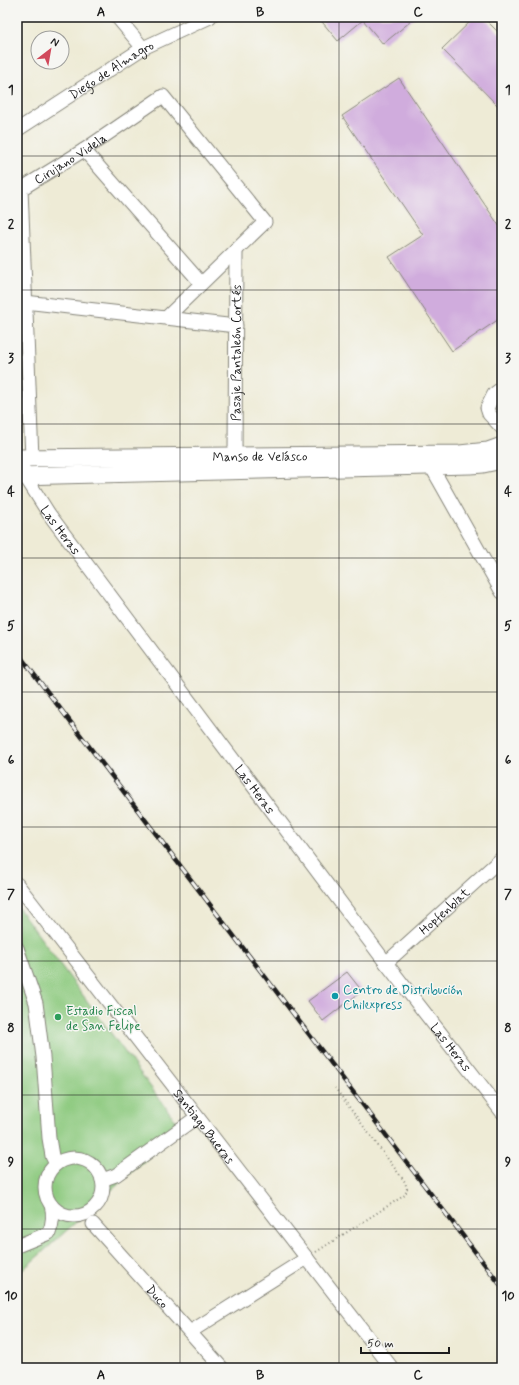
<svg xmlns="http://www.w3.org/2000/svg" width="519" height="1385" font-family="Mynerve,sans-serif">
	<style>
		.green { fill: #8eca80; stroke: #55734e }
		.building { fill: #d0acdd }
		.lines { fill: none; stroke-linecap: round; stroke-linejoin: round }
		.minor-casing { stroke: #858479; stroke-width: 15 }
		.major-casing { stroke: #858479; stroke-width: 19 }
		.path { stroke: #858479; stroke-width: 2; stroke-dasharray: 1 3; stroke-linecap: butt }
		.minor { stroke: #fff; stroke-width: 13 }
		.major { stroke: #fff; stroke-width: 17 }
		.rail-casing { stroke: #1c1c1c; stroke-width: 4.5 }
		.rail { stroke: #f6f6f2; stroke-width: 3; stroke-dasharray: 9; stroke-linecap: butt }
		.grid { fill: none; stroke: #1c1c1c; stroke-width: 1; stroke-opacity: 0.55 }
		.culture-dot { fill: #0f9aa8; stroke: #f6f6f2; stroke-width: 1.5 }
		.leisure-dot { fill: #2e9e5b; stroke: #f6f6f2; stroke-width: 1.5 }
		.labels { text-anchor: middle; stroke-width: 3; stroke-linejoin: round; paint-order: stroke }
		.street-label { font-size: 13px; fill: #1c1c1c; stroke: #f6f6f2 }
		.culture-label { font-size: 13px; fill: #0d838f; stroke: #f6f6f2; text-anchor: start }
		.leisure-label { font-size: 13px; fill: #27864d; stroke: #f6f6f2; text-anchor: start }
		.neatline { fill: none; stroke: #1c1c1c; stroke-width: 1.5 }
		.grid-label { font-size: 13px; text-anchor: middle; font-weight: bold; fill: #1c1c1c }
	</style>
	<rect width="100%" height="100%" fill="#f6f6f2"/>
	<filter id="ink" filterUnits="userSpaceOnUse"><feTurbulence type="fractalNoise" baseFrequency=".025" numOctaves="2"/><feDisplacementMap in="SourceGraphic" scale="8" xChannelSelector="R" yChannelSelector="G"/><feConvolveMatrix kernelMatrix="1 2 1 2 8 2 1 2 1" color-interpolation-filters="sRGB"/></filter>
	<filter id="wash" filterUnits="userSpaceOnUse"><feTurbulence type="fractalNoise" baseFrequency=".012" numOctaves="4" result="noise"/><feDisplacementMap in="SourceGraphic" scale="16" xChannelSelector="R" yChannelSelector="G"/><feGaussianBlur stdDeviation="0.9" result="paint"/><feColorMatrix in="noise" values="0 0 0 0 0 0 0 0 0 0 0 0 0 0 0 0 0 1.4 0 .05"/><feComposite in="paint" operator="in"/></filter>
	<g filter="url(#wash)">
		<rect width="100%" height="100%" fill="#eeebd6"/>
		<path class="green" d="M17,906L181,1128L17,1275Z"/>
		<g id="blocks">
			<g class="building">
				<path d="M318,17H416L383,44L363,20L338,41Z"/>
				<path d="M475,17H483L502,36V110L442,49Z"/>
				<path d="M399,78L502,230V317L452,351L389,257L423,235L342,116Z"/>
				<path d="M347,972L362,991L323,1021L308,1001Z"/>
			</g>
		</g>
	</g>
	<g filter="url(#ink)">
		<use href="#blocks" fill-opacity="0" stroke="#858479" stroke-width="1"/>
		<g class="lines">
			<defs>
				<g id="minor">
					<path d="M117,17L143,48"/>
					<path id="s1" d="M17,130L143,48L210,17"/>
					<path d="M84,150L201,283"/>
					<path d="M25,302L236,326"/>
					<path d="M502,388L494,394L487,408L489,414L502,428"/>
					<path id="s2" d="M235,457L236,250"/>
					<path id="s3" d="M32,458L21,189L84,150L163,96L265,222L166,318"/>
					<path d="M431,466L502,592"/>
					<path id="s4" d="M23,468L25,476L49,514L386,963L502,1112"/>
					<path id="s5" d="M17,884L392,1368"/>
					<path d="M17,948L36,1003L43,1057L49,1138L52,1156L56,1164"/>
					<path id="s6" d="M386,963L502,858"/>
					<circle cx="74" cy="1187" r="29"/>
					<path d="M102,1180L116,1175L197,1117"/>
					<path id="s7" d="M93,1224L222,1368"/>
					<path d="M17,1246L49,1233C53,1223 54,1215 51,1205"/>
					<path d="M190,1332L307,1258"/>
				</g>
				<g id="major">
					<path id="s8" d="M17,458L460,454L488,451L502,446"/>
					<path d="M17,476L470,465L483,464L502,460"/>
				</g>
			</defs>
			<use href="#minor" class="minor-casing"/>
			<use href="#major" class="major-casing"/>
			<path class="path" d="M316,1252L405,1195L407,1189L405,1182L335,1088"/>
			<use href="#minor" class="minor"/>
			<use href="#major" class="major"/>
			<defs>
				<path id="rail" d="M17,652L502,1287"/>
			</defs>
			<use href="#rail" class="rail-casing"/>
			<use href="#rail" class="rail"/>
		</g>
	</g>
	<path class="grid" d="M180,17V1368M339,17V1368M17,156H502M17,290H502M17,424H502M17,558H502M17,692H502M17,827H502M17,961H502M17,1095H502M17,1229H502"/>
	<circle class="culture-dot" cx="335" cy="996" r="4"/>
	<circle class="leisure-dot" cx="58" cy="1017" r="4"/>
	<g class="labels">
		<g class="street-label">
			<text dy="5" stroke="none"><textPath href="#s1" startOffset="112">Diego de Almagro</textPath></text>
			<text dy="5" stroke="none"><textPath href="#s3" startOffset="327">Cirujano Videla</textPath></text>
			<text dy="5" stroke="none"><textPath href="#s2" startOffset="104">Pasaje Pantaleón Cortés</textPath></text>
			<text dy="5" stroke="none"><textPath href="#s8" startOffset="243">Manso de Velásco</textPath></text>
			<text dy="5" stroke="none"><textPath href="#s4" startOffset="73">Las Heras</textPath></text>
			<text dy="5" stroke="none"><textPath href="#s4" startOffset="397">Las Heras</textPath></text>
			<text dy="5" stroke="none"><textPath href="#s6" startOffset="78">Hopfenblat</textPath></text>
			<text dy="5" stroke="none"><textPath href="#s4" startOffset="721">Las Heras</textPath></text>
			<text dy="5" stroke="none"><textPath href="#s5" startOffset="306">Santiago Bueras</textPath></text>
			<text dy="5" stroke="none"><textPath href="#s7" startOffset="97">Duco</textPath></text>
		</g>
		<g class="culture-label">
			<text x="343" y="994">Centro de Distribución<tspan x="343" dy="15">Chilexpress</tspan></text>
		</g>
		<g class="leisure-label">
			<text x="66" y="1015">Estadio Fiscal<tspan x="66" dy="15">de San Felipe</tspan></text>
		</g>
	</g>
	<rect width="519" height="1385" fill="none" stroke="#f6f6f2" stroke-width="44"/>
	<g transform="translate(50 50) rotate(31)"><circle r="19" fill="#f6f6f2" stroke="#9f9f9c"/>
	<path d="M0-3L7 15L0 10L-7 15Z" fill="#d1495b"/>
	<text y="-6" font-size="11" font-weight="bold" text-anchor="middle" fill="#1c1c1c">N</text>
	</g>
	<path d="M361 1347v6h88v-6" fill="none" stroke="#1c1c1c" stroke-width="2"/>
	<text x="367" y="1347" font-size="12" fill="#1c1c1c" stroke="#f6f6f2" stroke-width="3" paint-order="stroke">50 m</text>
	<rect x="22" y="22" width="475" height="1341" class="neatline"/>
	<g class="grid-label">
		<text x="101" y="16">A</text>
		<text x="260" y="16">B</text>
		<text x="418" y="16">C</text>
		<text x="11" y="94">1</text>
		<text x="508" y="94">1</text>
		<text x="11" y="228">2</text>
		<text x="508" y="228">2</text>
		<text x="11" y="362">3</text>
		<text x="508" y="362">3</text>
		<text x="11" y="496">4</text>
		<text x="508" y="496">4</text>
		<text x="11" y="630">5</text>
		<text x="508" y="630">5</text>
		<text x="11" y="764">6</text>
		<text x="508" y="764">6</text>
		<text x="11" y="898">7</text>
		<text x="508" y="898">7</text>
		<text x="11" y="1032">8</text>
		<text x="508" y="1032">8</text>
		<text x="11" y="1166">9</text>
		<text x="508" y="1166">9</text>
		<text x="11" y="1300">10</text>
		<text x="508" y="1300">10</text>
		<text x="101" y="1379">A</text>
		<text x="260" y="1379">B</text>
		<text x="418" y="1379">C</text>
	</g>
</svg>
